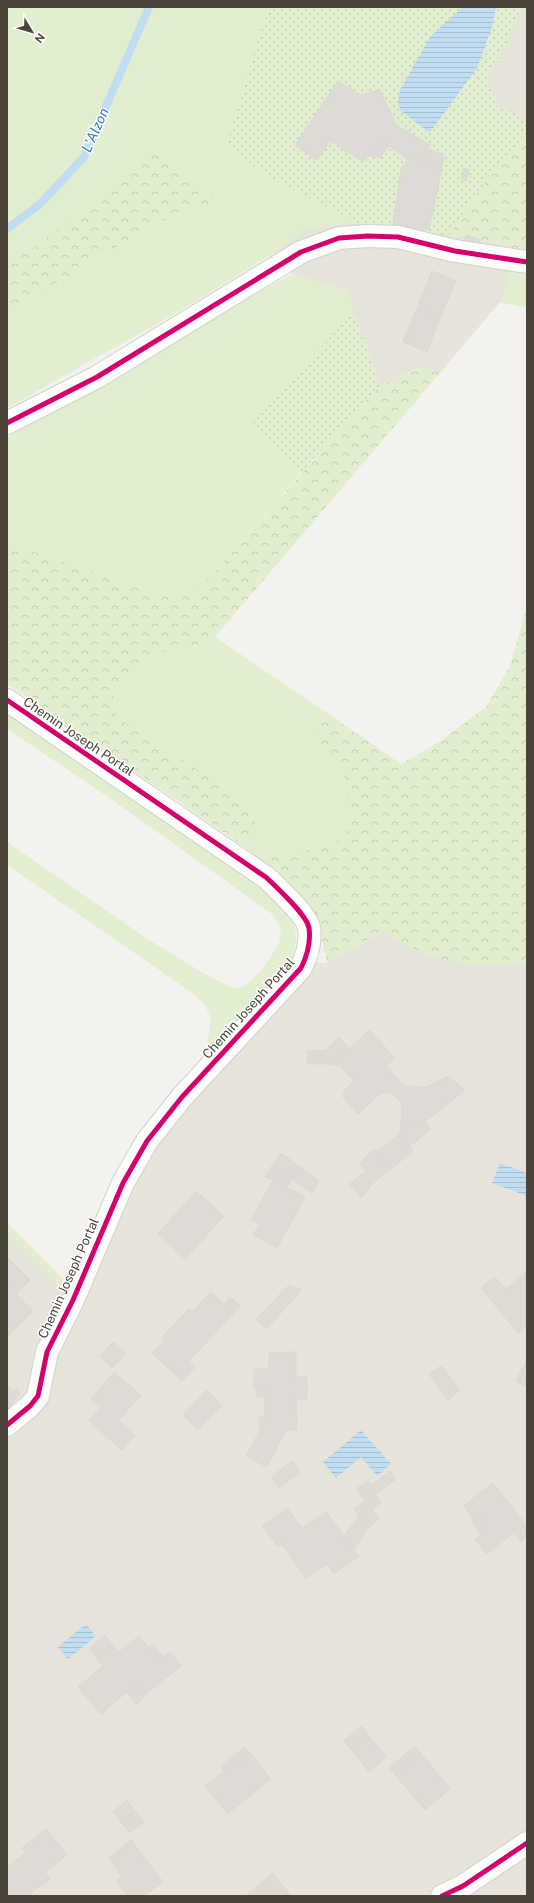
<svg xmlns="http://www.w3.org/2000/svg" width="534" height="1903" font-family="'Public Sans',sans-serif">
	<style>
		.residential { fill: #e7e4dc }
		.grass { fill: #e1eecf }
		.forest { fill: url(#forest-crowns) }
		.garden { fill: url(#garden-dots) }
		.water { fill: url(#water-rules) }
		.lines { fill: none; stroke-linecap: round; stroke-linejoin: round }
		.stream { stroke: #c0ddf1; stroke-width: 8 }
		.building { fill: #dedbd6; stroke: #dcd9d4 }
		.minor-casing { stroke: #d2d0cb; stroke-width: 24 }
		.minor { stroke: #fdfdfc; stroke-width: 22 }
		.cycleway-casing { stroke: #fff; stroke-width: 8 }
		.cycleway { stroke: #d6006c; stroke-width: 5 }
		.labels { text-anchor: middle; stroke-width: 3; stroke-linejoin: round; paint-order: stroke }
		.street-label { font-size: 13px; fill: #4b4439; stroke: #fff }
		.water-label { font-size: 14px; font-style: italic; fill: #2e7ab2; stroke: #fff }
	</style>
	<defs>
		<pattern id="forest-crowns" width="20" height="18" patternUnits="userSpaceOnUse"><rect width="20" height="18" fill="#e1eecf"/><path d="M2 6a3 3 0 1 1 6 0M12 15a3 3 0 1 1 6 0" fill="none" stroke="#c3cdb2"/></pattern>
		<pattern id="garden-dots" width="8" height="8" patternUnits="userSpaceOnUse"><rect width="8" height="8" fill="#e1eecf"/><path d="M2 2h.1M6 6h.1" fill="none" stroke="#c3cdb2" stroke-width="1.8" stroke-linecap="round"/></pattern>
		<pattern id="water-rules" width="6" height="5" patternUnits="userSpaceOnUse"><rect width="6" height="5" fill="#c0ddf1"/><path d="M0 2.5h6" fill="none" stroke="#a6bfcf"/></pattern>
	</defs>
	<rect width="100%" height="100%" fill="#f4f2ee"/>
	<g class="residential">
		<path d="M270,7H527V132L473,198L447,239L466,235L518,250L500,302L440,373L421,367L380,385L353,312L348,290L292,274L274,253L304,230L357,222Z"/>
		<path d="M383,931L426,956L527,964V1896H7V1233L72,1300L123,1183L304,962L327,963Z"/>
	</g>
	<g class="grass">
		<path d="M7,7H270L258,39L227,144L267,176L358,222L304,230L274,253L169,317L7,408V314L103,254L164,220L221,200L151,149L103,195L7,267Z"/>
		<path d="M518,250L527,253V308L500,302Z"/>
		<path d="M292,274L348,290L353,312L251,425L301,473L196,593L172,598L38,553L7,545V437L105,385L251,296Z"/>
		<path d="M215,637L327,713L316,738L344,776L352,825L334,844L271,858L274,870L242,845L256,823L245,800L116,718L112,686L158,652L185,650Z"/>
		<path d="M7,708L266,889C288,913 305,926 291,960L213,1049L207,1044L211,1020L205,1004L181,985L7,865V842L146,938L203,973L233,988L244,987L265,966L279,943L281,927L272,914L111,799L7,729Z"/>
		<path d="M7,1222L63,1278V1290L7,1233Z"/>
	</g>
	<g class="forest">
		<path d="M527,132V253L466,235L447,239L473,198Z"/>
		<path d="M151,149L221,200L164,220L103,254L7,314V267L103,195Z"/>
		<path d="M421,367L440,373L215,637L185,650L158,652L112,686L117,718L245,800L256,823L242,845L7,684V545L38,553L171,598L196,593L380,385Z"/>
		<path d="M527,606V964L472,965L426,956L383,931L327,963L318,921L297,890L274,870L270,858L334,844L352,825L344,776L316,738L327,713L401,764L439,742L486,707L510,666Z"/>
	</g>
	<g class="garden">
		<path d="M270,7H520C515,32 501,54 488,76L496,107L511,110L527,122V132L473,198L447,239L367,227L267,176L227,144L258,39Z"/>
		<path d="M353,312L380,385L301,473L251,425Z"/>
	</g>
	<g class="water">
		<path d="M463,7H496L492,27L477,68L431,131L428,132L400,110L398,102L400,90L430,37Z"/>
		<path d="M500,1163L527,1173V1196L492,1183Z"/>
		<path d="M361,1430L391,1464L377,1476L361,1457L336,1478L323,1462Z"/>
		<path d="M86,1624L96,1636L68,1659L58,1647Z"/>
	</g>
	<g class="lines">
		<path class="stream" d="M7,229L40,204L84,157L149,7"/>
	</g>
	<g class="building">
		<path d="M338,81L360,95L380,90L396,125L430,145L420,163L442,168L429,229L411,230L393,224L401,169L408,159L383,142L373,157L369,155L365,160L362,161L330,141L317,160L295,145Z"/>
		<path d="M383,142L389,146L380,158L374,154Z"/>
		<path d="M428,150L442,154L444,158L441,168L420,163Z"/>
		<path d="M464,168L469,170L466,181L461,179Z"/>
		<path d="M466,235L479,239L477,248L464,244Z"/>
		<path d="M432,271L456,281L440,318L417,308Z"/>
		<path d="M417,308L440,318L427,352L403,342Z"/>
		<path d="M369,1030L395,1058L386,1066L404,1086L427,1087L448,1076L465,1090L425,1122L401,1121L402,1104L392,1093H381L358,1114L343,1097L344,1091L354,1081L340,1065L329,1064L347,1046L349,1049Z"/>
		<path d="M339,1037L347,1046L329,1064H307L308,1050L325,1051Z"/>
		<path d="M401,1121L425,1122L431,1129L410,1146L400,1134Z"/>
		<path d="M400,1134L413,1151L391,1169L377,1152Z"/>
		<path d="M375,1149L391,1169L374,1182L361,1198L349,1184L366,1171L359,1163Z"/>
		<path d="M281,1153L299,1166L291,1178L273,1164Z"/>
		<path d="M273,1164L292,1179L287,1187L265,1177Z"/>
		<path d="M299,1166L319,1181L312,1193L291,1178Z"/>
		<path d="M273,1180L305,1197L277,1248L253,1235L259,1224L251,1220Z"/>
		<path d="M196,1191L224,1216L185,1259L158,1234Z"/>
		<path d="M7,1257L30,1280L16,1294L33,1311L14,1330L10,1326L7,1329V1292L10,1289L7,1286Z"/>
		<path d="M527,1271V1326L518,1333L481,1288L495,1277L506,1289Z"/>
		<path d="M289,1285L302,1290L266,1329L256,1319Z"/>
		<path d="M211,1292L234,1313L189,1361L195,1367L182,1381L152,1353L165,1341L162,1337L189,1309L192,1312Z"/>
		<path d="M230,1297L241,1306L234,1313L224,1304Z"/>
		<path d="M10,1326L14,1330L9,1336L7,1329Z"/>
		<path d="M113,1342L126,1354L112,1368L100,1356Z"/>
		<path d="M296,1352V1377H307V1399H296L297,1430H286L267,1467L246,1456L260,1430L259,1417H265L264,1389H254V1369H269V1353Z"/>
		<path d="M525,1363L527,1364V1387L516,1381Z"/>
		<path d="M441,1366L460,1390L448,1400L429,1374Z"/>
		<path d="M114,1372L141,1395L118,1421L135,1435L122,1450L89,1421L101,1407L91,1399Z"/>
		<path d="M9,1386L13,1392L17,1388L20,1394L7,1410V1388Z"/>
		<path d="M264,1389V1396L257,1397V1390Z"/>
		<path d="M207,1390L222,1406L198,1430L183,1415Z"/>
		<path d="M292,1461L300,1472L279,1488L271,1477Z"/>
		<path d="M390,1471L396,1479L365,1501L356,1489L368,1481L372,1485Z"/>
		<path d="M493,1483L527,1526V1536L521,1541L514,1533L487,1554L475,1539L488,1529L477,1515L473,1518L463,1506Z"/>
		<path d="M375,1494L381,1502L372,1509L366,1501Z"/>
		<path d="M366,1501L379,1519L368,1528L354,1509Z"/>
		<path d="M287,1508L302,1528L326,1511L359,1556L334,1574L327,1564L306,1578L282,1544L278,1547L262,1526Z"/>
		<path d="M477,1515L488,1529L481,1534L471,1520Z"/>
		<path d="M359,1516L368,1528L354,1549L344,1536Z"/>
		<path d="M105,1635L112,1644L96,1657L89,1648Z"/>
		<path d="M139,1636L160,1661L170,1652L181,1666L146,1694L137,1683L101,1714L78,1687L103,1666L96,1657L112,1644L119,1652Z"/>
		<path d="M153,1644L164,1657L160,1661L148,1647Z"/>
		<path d="M137,1683L146,1694L137,1705L126,1691Z"/>
		<path d="M361,1726L367,1734L350,1748L344,1741Z"/>
		<path d="M367,1734L386,1757L369,1772L350,1748Z"/>
		<path d="M415,1746L421,1753L395,1775L389,1768Z"/>
		<path d="M245,1747L252,1755L238,1766L235,1762L224,1771L221,1766Z"/>
		<path d="M421,1753L450,1789L425,1810L395,1775Z"/>
		<path d="M252,1755L271,1779L228,1814L205,1786L235,1762L238,1766Z"/>
		<path d="M127,1800L135,1811L121,1822L113,1812Z"/>
		<path d="M135,1811L144,1822L130,1833L121,1822Z"/>
		<path d="M46,1829L67,1855L45,1872L50,1879L28,1896H7V1867L26,1853L22,1848Z"/>
		<path d="M131,1840L163,1882L144,1896H128L116,1881L122,1876L109,1858Z"/>
		<path d="M273,1873L291,1896H245Z"/>
	</g>
	<g class="lines">
		<defs>
			<g id="minor">
				<path d="M7,423L97,377L301,252L339,238L368,236L398,237L455,251L527,262"/>
				<path d="M7,700L267,878C277,888 307,915 309,928C311,942 307,956 301,968L182,1097L147,1141L123,1183L73,1300L47,1352L38,1396L30,1406L7,1425"/>
				<path d="M442,1896L463,1886L527,1843"/>
			</g>
		</defs>
		<use href="#minor" class="minor-casing"/>
		<use href="#minor" class="minor"/>
		<defs>
			<g id="cycleway">
				<path d="M7,423L97,377L301,252L339,238L368,236L398,237L455,251L527,262"/>
				<path d="M7,700L267,878C277,888 307,915 309,928C311,942 307,956 301,968L182,1097L147,1141L123,1183L73,1300L47,1352L38,1396L30,1406L7,1425"/>
				<path d="M442,1896L463,1886L527,1843"/>
			</g>
		</defs>
		<use href="#cycleway" class="cycleway-casing"/>
		<use href="#cycleway" class="cycleway"/>
	</g>
	<g class="labels">
		<g class="street-label">
			<text transform="translate(79 736) rotate(34)" y="5">Chemin Joseph Portal</text>
			<text transform="translate(248 1008) rotate(-48)" y="5">Chemin Joseph Portal</text>
			<text transform="translate(68 1278) rotate(-66)" y="5">Chemin Joseph Portal</text>
		</g>
		<g class="water-label">
			<text transform="translate(95 130) rotate(-66)" y="5">L'Alzon</text>
		</g>
	</g>
	<rect width="534" height="1903" fill="none" stroke="#4b4439" stroke-width="16"/>
	<g transform="translate(32 32) rotate(128)" stroke="#ffffff" stroke-width="3" paint-order="stroke">
	<path d="M0-3L7 15L0 10L-7 15Z" fill="#4b4439"/>
	<text y="-6" font-size="11" font-weight="bold" text-anchor="middle" fill="#4b4439">N</text>
	</g>
</svg>
